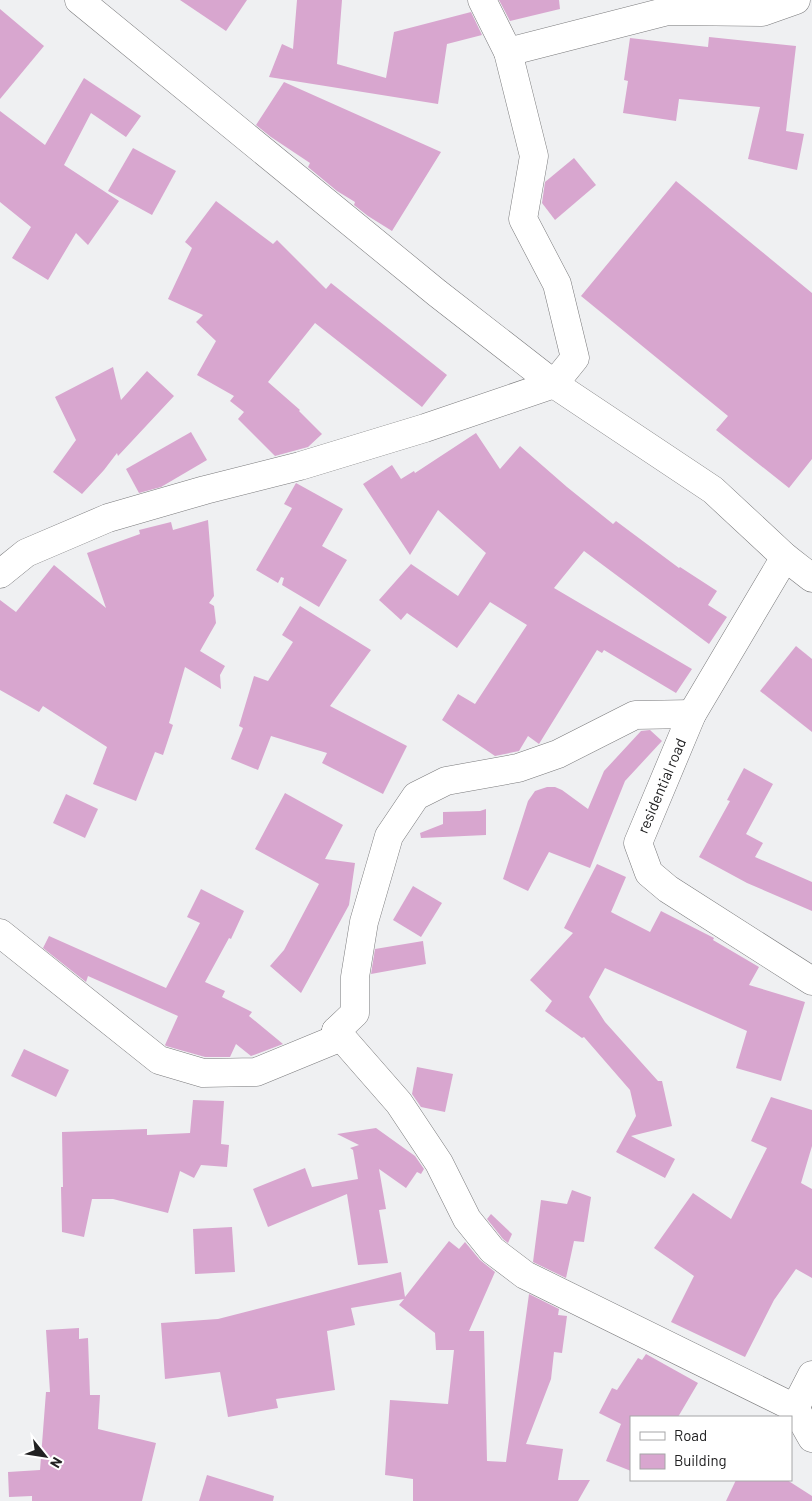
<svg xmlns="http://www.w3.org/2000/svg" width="812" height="1501" font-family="Barlow,sans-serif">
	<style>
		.building { fill: #d8a6cf }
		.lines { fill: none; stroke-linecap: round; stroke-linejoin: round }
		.minor-casing { stroke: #7a7a7c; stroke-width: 29 }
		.major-casing { stroke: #7a7a7c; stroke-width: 29 }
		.minor { stroke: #fff; stroke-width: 28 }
		.major { stroke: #fff; stroke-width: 28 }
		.labels { text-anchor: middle; stroke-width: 4; stroke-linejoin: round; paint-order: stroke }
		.street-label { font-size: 15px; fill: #212122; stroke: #fff }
	</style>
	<rect width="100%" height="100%" fill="#eff0f2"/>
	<g class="building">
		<path d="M180,0H247L226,31Z"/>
		<path d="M297,0H342L337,64L386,78L394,32L471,12L482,35L447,44L438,104L269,77L282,44L293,49Z"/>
		<path d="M499,0H559L560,9L510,21Z"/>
		<path d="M0,9L44,46L0,99Z"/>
		<path d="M709,37L796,46L786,131L804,134L797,170L748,159L760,107L679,99L676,121L623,113L628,81L624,80L630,38L708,47Z"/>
		<path d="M84,78L141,116L126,137L91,113L64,165L119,201L88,245L76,233L48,280L12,258L31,227L0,202V111L45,145Z"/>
		<path d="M284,82L441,152L392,231L368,216L354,205L355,202L337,191L308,167L310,163L271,137L256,125Z"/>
		<path d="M133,148L176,171L152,215L108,191Z"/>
		<path d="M574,158L596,185L555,220L542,203L545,182Z"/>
		<path d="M676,181L812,293V459L789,488L716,430L728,416L581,296Z"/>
		<path d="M216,201L273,244L277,240L326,289L331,283L447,375L422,407L315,323L268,382L300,410L299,411L322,434L308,447L275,456L238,419L244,412L230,401L234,396L197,375L216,341L196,322L203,315L168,299L192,248L185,242Z"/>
		<path d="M113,367L121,400L147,371L174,396L118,456L117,453L104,470L82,494L53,472L76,440L55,397Z"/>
		<path d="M191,432L207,460L161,487L139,493L126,469Z"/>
		<path d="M476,433L500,469L520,446L567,487L613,524L616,521L679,568L680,567L717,591L708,605L727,617L709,644L584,551L554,588L692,669L676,693L604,650L602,653L597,650L539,744L528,736L519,751L495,756L442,720L458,694L475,704L527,625L490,602L457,648L407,613L401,620L379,600L411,564L458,596L486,553L438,510L410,555L363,484L392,465L401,479L414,471L415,473Z"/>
		<path d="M296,483L343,509L322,546L347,560L319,607L282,585L284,578L281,577L278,583L256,570L292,508L284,504Z"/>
		<path d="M208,520L214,596L209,603L214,606L216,623L200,651L225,666L220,675L221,689L185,667L169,723L173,725L163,755L155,752L136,801L93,784L107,747L43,706L39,712L0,690V600L16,612L54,565L106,608L87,553L140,534L139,530L171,522L173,530Z"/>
		<path d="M300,606L371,650L330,706L407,746L383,794L322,763L327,753L271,736L258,770L231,759L243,728L239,726L254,676L268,681L293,642L282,635Z"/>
		<path d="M796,646L812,659V732L760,691Z"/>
		<path d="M650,730L662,741L625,781L590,868L549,852L528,891L503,879L528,801L535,791L547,787H555L562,790L588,809L604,771L641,731Z"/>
		<path d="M744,768L773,784L746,834L763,843L755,857L812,882V911L747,883L699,857L730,801L727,800Z"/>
		<path d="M285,793L343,825L325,859L355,863L349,905L301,993L270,966L284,950L319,884L255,849Z"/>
		<path d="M66,794L98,809L85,838L53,823Z"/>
		<path d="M486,809V835L421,838L420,833L443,824V812L480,811Z"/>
		<path d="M597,864L626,877L611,912L650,932L661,911L714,938L713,940L759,967L749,985L805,1002L781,1081L736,1068L747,1031L605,968L589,997L605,1022L658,1081H662L672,1126L631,1136L675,1159L665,1178L616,1152L636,1116L630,1090L584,1037L582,1038L545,1011L552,1001L530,980L573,933L564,928Z"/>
		<path d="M413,886L442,903L421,937L393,920Z"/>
		<path d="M201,889L244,911L231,939L229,938L205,982L225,991L222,997L252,1012L249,1016L283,1044L251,1056L236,1044L230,1057H205L166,1046L165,1045L178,1016L88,976L86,982L43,948L49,936L166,988L200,923L187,917Z"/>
		<path d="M423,941L426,964L371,974L375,949Z"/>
		<path d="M24,1049L69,1070L56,1097L11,1076Z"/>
		<path d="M417,1067L453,1074L445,1112L421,1107L412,1094Z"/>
		<path d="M771,1097L812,1110V1146L801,1183L812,1189V1278L796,1269L774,1300L745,1357L671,1322L694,1276L654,1248L693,1193L731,1219L767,1148L751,1141Z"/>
		<path d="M193,1100L224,1101L221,1144L229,1145L227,1167L201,1165L194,1178L180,1171L168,1213L113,1199H92L84,1237L62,1232L61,1187H63L62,1132L147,1129V1135L190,1133Z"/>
		<path d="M376,1128L415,1156L424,1169L421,1174L417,1172L406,1188L379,1169L386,1209L379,1210L388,1263L358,1265L347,1194L268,1227L253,1189L305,1168L312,1187L358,1179L353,1150L350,1148L359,1145L337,1134Z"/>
		<path d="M572,1190L591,1197L584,1242L574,1241L566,1278L533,1262L541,1200L567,1204Z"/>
		<path d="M491,1214L512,1234L508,1243L503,1239L487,1219Z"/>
		<path d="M232,1227L235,1272L195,1274L193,1229Z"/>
		<path d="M449,1241L459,1249L465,1242L480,1260L495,1272L469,1331H484L487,1461L506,1462L529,1294L559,1309L558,1315L567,1316L562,1353L554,1352L551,1379L526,1444L563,1449L558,1480H590L578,1501H413V1479L385,1475L390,1400L448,1404L454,1350H436L435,1333L399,1305L404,1299L351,1308L355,1325L327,1331L335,1390L276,1399L278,1408L228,1417L220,1372L165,1379L161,1323L218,1319L401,1272L405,1297Z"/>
		<path d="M79,1328V1339L88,1338L90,1395H100L98,1429L156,1443L142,1501H32V1496L9,1497L8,1472L40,1470L46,1392H50L46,1330Z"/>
		<path d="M646,1354L698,1383L678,1417H631V1471L606,1461L621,1424L599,1413L612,1388L617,1390L638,1358L642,1360Z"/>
		<path d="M207,1475L274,1496L273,1501H199Z"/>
		<path d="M736,1480H787L812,1496V1501H726Z"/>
	</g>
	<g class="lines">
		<defs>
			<g id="minor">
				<path d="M508,52L668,11L762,12L796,0"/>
				<path d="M785,557L692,714L638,843L649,873L668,889L812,981"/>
				<path d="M0,574L26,553L108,518L205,490L300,466L425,428L554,384L575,358L557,284L523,219L534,156L508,52L482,0"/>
				<path d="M0,933L159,1060L203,1073L256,1072L334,1040L336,1031L355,1013V977L364,922L389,836L416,796L446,781L518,768L558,754L635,715L692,714"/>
				<path d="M336,1031L399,1103L439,1163L467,1219L492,1250L525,1275L795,1408L812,1438"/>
				<path d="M795,1408L812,1375"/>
			</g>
			<path id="major" d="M79,0L437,293L554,384L713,490L785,557L812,578"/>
		</defs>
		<use href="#minor" class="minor-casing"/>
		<use href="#major" class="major-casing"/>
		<use href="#minor" class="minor"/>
		<use href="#major" class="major"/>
	</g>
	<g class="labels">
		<g class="street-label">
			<text transform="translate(662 786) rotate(-67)" y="5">residential road</text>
		</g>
	</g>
	<rect x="630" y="1416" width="162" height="65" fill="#ffffff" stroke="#a6a6a7"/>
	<rect x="640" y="1432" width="25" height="8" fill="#ffffff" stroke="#a6a6a7"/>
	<text x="674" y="1441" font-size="15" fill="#212122">Road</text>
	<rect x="640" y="1454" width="25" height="15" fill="#d8a6cf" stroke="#a6a6a7"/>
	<text x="674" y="1466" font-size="15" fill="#212122">Building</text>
	<g transform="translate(45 1456) rotate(120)" stroke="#ffffff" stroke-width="4" paint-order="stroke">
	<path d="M0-4L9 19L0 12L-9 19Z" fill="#212122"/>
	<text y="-8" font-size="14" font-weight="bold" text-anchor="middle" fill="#212122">N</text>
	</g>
</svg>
